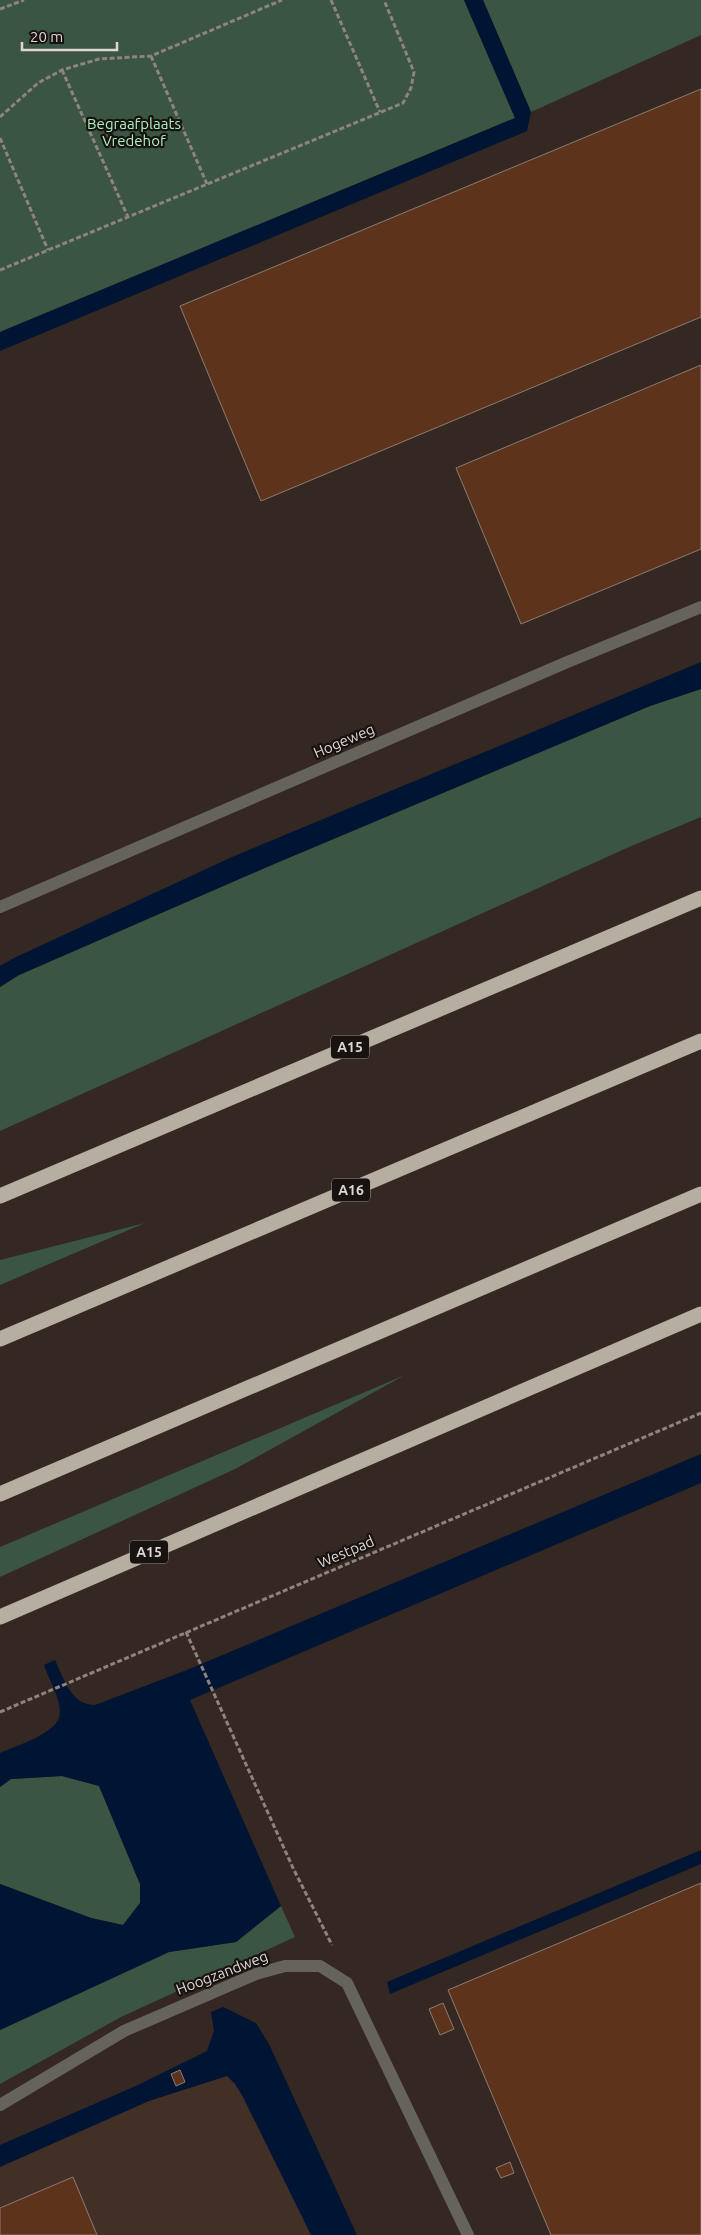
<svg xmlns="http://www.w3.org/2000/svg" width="701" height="2235" font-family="Ubuntu,sans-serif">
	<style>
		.built { fill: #423027 }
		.green { fill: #3b5543 }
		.water { fill: #001434 }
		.building { fill: #5e331c; stroke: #8b7c75 }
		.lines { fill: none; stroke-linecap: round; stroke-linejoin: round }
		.path { stroke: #8e837e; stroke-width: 3; stroke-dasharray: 5 2.5; stroke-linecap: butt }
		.minor { stroke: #66635d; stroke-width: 12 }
		.highway { stroke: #b6aea0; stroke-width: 15 }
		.labels { text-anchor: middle; stroke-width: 4.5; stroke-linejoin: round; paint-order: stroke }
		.shield { fill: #181210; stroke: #a39c98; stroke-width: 1 }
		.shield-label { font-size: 14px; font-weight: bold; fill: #dfd7d3 }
		.park-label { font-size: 15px; fill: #a9f2c0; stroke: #181210 }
		.street-label { font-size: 15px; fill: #dfd7d3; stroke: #181210 }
	</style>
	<rect width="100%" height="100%" fill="#352822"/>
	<path class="built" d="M247,2047L332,2235H0V2159Z"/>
	<g class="green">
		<path d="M0,0H464L515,118L0,332Z"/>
		<path d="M483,0H701V35L531,112Z"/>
		<path d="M701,689V817L629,847L0,1131V987L19,975L274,864L650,706Z"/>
		<path d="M145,1223L0,1285V1260Z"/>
		<path d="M405,1375L235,1469L0,1577V1547Z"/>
		<path d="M62,1776L99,1786L140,1884V1903L123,1925L91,1918L0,1884V1787L11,1779Z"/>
		<path d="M281,1906L295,1937L121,2017L0,2084V2030L2,2029L169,1952L236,1942Z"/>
	</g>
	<g class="water">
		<path d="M464,0H483L531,112L527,131L0,351V332L515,118Z"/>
		<path d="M701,662V689L650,706L274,864L19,975L0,987V966L14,958L232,857Z"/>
		<path d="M701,1454V1483L190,1700L281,1906L236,1942L169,1952L0,2030V1884L91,1918L123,1925L140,1903V1884L99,1786L62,1776L11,1779L0,1787V1753C15,1746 60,1733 60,1713C60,1697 49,1680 44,1665L55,1660C64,1679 71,1705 95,1705L187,1670Z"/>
		<path d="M701,1850V1864L390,1994L387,1982Z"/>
		<path d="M223,2007L256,2023L269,2044L357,2235H311L243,2097L235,2084L227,2076L149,2101L0,2167V2145L138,2085L207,2051L214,2031L211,2012Z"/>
	</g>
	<g class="building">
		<path d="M701,89V317L261,501L180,306Z"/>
		<path d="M701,365V549L521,624L456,468Z"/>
		<path d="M701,1883V2235H551L448,1990Z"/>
		<path d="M443,2003L454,2029L440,2035L429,2009Z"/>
		<path d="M180,2070L185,2082L176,2086L171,2074Z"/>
		<path d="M510,2162L514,2173L501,2178L496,2168Z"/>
		<path d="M73,2177L97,2235H0V2208Z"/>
	</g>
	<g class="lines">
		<g class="path">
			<path d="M331,0L380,112"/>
			<path d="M0,9L24,0"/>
			<path d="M151,56L207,184"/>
			<path d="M62,70L128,217"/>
			<path d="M0,117L38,83L62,70L99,59L151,56L282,0"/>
			<path d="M0,138L48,250"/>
			<path d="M0,270L403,103L411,88L414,72L384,0"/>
			<path d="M186,1632L293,1868L332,1945"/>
			<path d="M0,1712L701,1413"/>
		</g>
		<g class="minor">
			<path d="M0,907L565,663L701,607"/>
			<path d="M0,2105L124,2031L256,1974L285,1966H320L347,1983L468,2235"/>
		</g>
		<g class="highway">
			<path d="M0,1196L701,898"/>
			<path d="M0,1339L701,1041"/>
			<path d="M0,1494L701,1194"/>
			<path d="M0,1617L701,1314"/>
		</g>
	</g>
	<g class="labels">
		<g class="shield">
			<rect x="331" y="1035.5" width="38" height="23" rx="4"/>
			<rect x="332" y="1178.5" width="38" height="23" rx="4"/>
			<rect x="130" y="1540.5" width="38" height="23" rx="4"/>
		</g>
		<g class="shield-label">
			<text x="350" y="1052">A15</text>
			<text x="351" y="1195">A16</text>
			<text x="149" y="1557">A15</text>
		</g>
		<g class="park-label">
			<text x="134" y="129">Begraafplaats<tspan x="134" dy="17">Vredehof</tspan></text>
		</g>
		<g class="street-label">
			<text transform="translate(344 741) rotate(-23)" y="5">Hogeweg</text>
			<text transform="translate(346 1552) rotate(-23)" y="5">Westpad</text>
			<text transform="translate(222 1973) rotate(-21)" y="5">Hoogzandweg</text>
		</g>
	</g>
	<path d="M22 42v8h95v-8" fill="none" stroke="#dfd7d3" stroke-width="2.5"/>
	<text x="30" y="42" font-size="15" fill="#dfd7d3" stroke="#181210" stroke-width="4" paint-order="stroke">20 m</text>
</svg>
